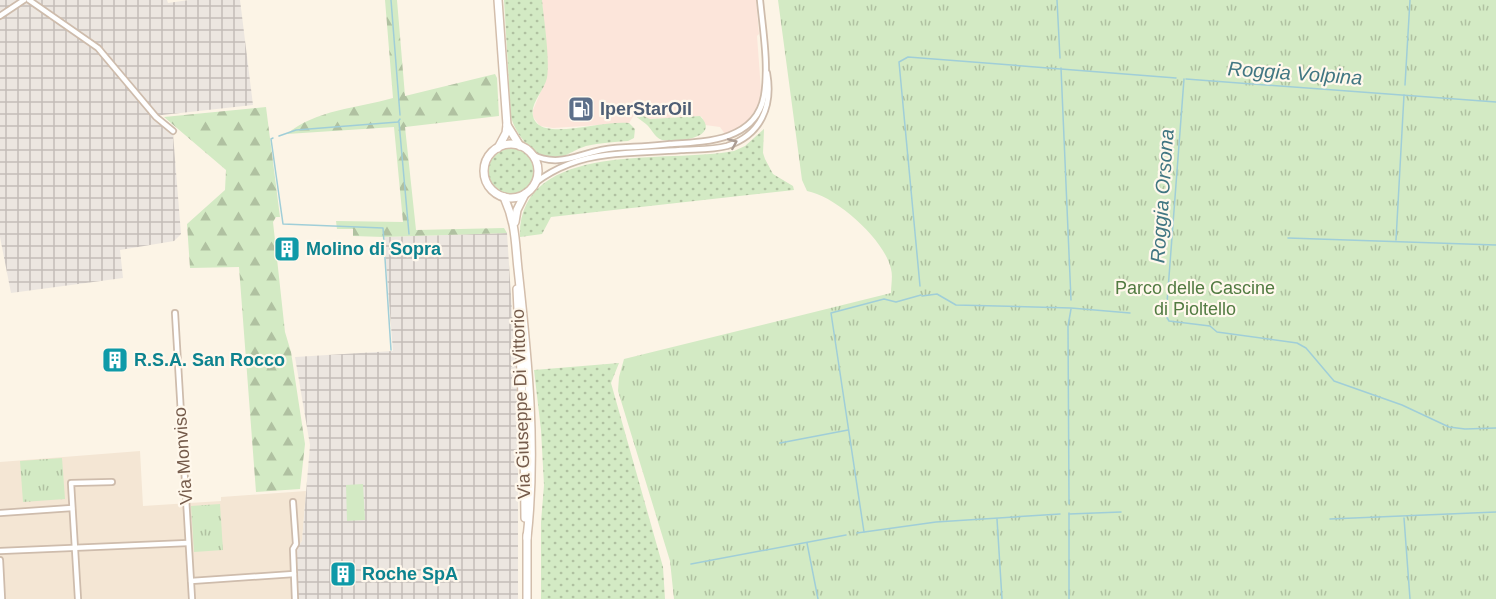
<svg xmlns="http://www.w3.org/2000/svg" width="1496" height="599" font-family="Arial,sans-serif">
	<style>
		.residential { fill: #f4e6d4 }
		.commercial { fill: #fce5da }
		.industrial { fill: url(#industrial-grid) }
		.grass { fill: url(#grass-dots) }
		.forest { fill: url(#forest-firs) }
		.park { fill: url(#park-tufts) }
		.garden { fill: #d3eac4 }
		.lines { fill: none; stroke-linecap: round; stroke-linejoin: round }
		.stream { stroke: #a0ced8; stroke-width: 1.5 }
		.minor-casing { stroke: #cebcac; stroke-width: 8 }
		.secondary-casing { stroke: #d3beac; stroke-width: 10 }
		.minor { stroke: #fff; stroke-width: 4.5 }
		.secondary { stroke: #fff; stroke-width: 7 }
		.oneway { stroke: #ac9d93 }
		.labels { text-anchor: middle; stroke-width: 4.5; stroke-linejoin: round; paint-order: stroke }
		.service-label { font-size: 18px; font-weight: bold; fill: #4e5e75; stroke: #fff8ec; text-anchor: start }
		.culture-label { font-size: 18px; font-weight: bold; fill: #0d838f; stroke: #fff8ec; text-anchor: start }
		.park-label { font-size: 18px; fill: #527b42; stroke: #fff8ec }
		.street-label { font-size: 18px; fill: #755b4b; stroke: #fff8ec }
		.water-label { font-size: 20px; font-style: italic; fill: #417682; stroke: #fff8ec }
	</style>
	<defs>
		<pattern id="industrial-grid" width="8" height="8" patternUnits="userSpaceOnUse" patternTransform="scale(1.5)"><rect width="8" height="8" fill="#ece6e0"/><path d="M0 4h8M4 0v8" fill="none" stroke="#c4bdb8"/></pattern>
		<pattern id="grass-dots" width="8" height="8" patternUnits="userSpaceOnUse" patternTransform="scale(1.5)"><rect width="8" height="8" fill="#d3eac4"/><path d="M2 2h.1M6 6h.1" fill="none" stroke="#b0c1a1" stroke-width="1.8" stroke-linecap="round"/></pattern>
		<pattern id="forest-firs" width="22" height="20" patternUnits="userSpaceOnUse" patternTransform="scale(1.5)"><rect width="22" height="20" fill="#d3eac4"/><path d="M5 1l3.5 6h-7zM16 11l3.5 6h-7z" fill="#b0c1a1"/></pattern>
		<pattern id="park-tufts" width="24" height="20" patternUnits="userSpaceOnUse" patternTransform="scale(1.5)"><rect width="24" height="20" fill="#d3eac4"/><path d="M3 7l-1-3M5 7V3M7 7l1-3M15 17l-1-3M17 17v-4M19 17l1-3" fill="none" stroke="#b0c1a1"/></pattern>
	</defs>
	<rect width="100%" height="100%" fill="#fcf4e6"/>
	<path class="residential" d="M140,451L143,506L221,501V497L306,491L302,541L296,549L298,599H0V462Z"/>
	<path class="commercial" d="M542,0H756L759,34L757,36L761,90L759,104L752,115L743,125L725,134L720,127L705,125L702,117L698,116L650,119L641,115H634L629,123L553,128L540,126L533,117V110L547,77Z"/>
	<g class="industrial">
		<path d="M0,0H167L168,3L189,0H240L253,105L153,116L173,134L181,234L174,241L120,250L123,278L11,293L0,237Z"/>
		<path d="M507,233L518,406V599H298L296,549L302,541L310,445L295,357L393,351L384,237Z"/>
	</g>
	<g class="grass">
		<path d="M504,0H542C544,21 550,58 547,78C544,91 530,103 533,116C534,122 540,127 546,128C568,133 604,121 629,123L635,129L634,138L628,141C614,142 600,143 586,146C577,149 569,154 561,157C538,164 516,136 511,117Z"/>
		<path d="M634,115H641L650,119L700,116C722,138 676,143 662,140C654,137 652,129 646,124C642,121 638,118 634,115Z"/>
		<path d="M764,129L763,153L765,159L773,174L793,186L794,190L551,217L542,234L520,237C518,138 670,164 734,151L745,146Z"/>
		<circle cx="511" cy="171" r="24"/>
		<path d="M619,363L611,383L663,567L665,599H541V522L544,485L541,430L534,370Z"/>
	</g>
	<g class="forest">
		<path d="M385,0H397L405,96L495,74L497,78L499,116L405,127L416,230L504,228L507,233L384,237L353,236V229H337L336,221L403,222L394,127L287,134C315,110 358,108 393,98Z"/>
		<path d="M266,107L280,217H276L273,222L285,332L291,352L305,444L300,489L256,492L239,267L190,268L187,224L225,190L226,170L164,117Z"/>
	</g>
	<g class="park">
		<path d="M778,0H1496V599H674L670,561L618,391L619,377L624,359L891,293C891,285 893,276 891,269C885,240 836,196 807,191L802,180Z"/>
		<path d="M62,458L65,499L23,502L20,461Z"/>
		<path d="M220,504L223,550L194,552L191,506Z"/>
	</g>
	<path class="garden" d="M363,484L365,520L347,521L346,485Z"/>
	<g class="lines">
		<g class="stream">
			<path d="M391,0L400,115"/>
			<path d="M1057,0L1060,58"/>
			<path d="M1061,68L1071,300"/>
			<path d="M1184,79L1166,316L1169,321L1210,326L1217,332L1297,343L1306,348L1334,381L1402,405L1449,427L1465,429L1496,428"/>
			<path d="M1186,79L1496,102"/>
			<path d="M1405,85L1410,0"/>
			<path d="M399,122L409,234"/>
			<path d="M279,136L296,130L398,122L400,119"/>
			<path d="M273,138L271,139L283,224L383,228L391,350"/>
			<path d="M1288,238L1496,245"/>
			<path d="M1396,240L1404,95"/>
			<path d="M920,286L899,62L908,57L1176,78"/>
			<path d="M922,296L937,294L956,305L1071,308L1130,313"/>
			<path d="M780,443L848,430"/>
			<path d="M1069,504L1068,326L1071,309"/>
			<path d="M1069,513V599"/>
			<path d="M1069,514L1121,512"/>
			<path d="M1404,518L1410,599"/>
			<path d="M997,519L1002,599"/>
			<path d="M1330,519L1496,512"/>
			<path d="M864,532L831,313L884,299L896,302L921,295"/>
			<path d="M857,533L936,522L1060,514"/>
			<path d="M807,543L818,599"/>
			<path d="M691,564L846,535"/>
		</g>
		<defs>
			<g id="minor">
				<path d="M29,0L98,48L156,117L173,131"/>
				<path d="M0,16L24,0"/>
				<path d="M531,154C562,170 582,150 615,148C633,147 652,146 670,144C705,142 756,141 764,96C769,66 763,31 760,0"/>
				<path d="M535,183C556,167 580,158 607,155C631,152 656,152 681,150C696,149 712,150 727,146C761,135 773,106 767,73"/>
				<path d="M175,313L192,599"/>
				<path d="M293,502L296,544L293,549L295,599"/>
				<path d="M0,513L72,508"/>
				<path d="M0,551L188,543"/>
				<path d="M0,560L2,599"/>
				<path d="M191,581L294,574"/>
				<path d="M78,599L71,483L112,482"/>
			</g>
			<g id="secondary">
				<path d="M507,125L520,146"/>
				<circle cx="511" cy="171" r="27"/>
				<path d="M498,148L506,133L507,125L498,0"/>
				<path d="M504,197C516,224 515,241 518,269C528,359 537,448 527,538"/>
				<path d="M515,222L517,210L525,194"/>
				<path d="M517,289L524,437L525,518"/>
				<path d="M527,535V599"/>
			</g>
		</defs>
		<use href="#minor" class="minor-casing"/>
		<use href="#secondary" class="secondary-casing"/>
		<use href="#minor" class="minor"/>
		<use href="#secondary" class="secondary"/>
	</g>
	<defs><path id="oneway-chevron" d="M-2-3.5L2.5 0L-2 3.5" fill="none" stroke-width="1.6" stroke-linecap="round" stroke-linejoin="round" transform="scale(1.5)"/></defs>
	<use class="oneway" href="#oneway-chevron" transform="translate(733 143) rotate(-23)"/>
	<defs>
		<symbol id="fuel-square" viewBox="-11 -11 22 22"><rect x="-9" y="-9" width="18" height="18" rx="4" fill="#5c6f8a" stroke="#fff8ec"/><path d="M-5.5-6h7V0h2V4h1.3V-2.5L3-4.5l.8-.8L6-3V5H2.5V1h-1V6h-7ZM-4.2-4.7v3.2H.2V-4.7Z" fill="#fff"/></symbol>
		<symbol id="building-square" viewBox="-11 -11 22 22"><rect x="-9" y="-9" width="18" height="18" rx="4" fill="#0f9aa8" stroke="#fff8ec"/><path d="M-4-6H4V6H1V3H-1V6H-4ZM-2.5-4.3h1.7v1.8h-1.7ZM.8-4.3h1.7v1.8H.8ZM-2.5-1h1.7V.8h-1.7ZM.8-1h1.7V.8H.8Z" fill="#fff"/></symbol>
	</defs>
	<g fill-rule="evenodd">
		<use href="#fuel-square" x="566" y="94" width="30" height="30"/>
		<use href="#building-square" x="272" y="234" width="30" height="30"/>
		<use href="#building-square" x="100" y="345" width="30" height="30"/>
		<use href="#building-square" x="328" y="559" width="30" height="30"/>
	</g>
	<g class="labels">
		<g class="service-label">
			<text x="600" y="115">IperStarOil</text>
		</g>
		<g class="culture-label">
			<text x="306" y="255">Molino di Sopra</text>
			<text x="134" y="366">R.S.A. San Rocco</text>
			<text x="362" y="580">Roche SpA</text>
		</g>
		<g class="park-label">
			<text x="1195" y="294">Parco delle Cascine<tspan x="1195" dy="21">di Pioltello</tspan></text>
		</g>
		<g class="street-label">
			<text transform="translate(521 404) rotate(-92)" y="6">Via Giuseppe Di Vittorio</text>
			<text transform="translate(183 456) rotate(-94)" y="6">Via Monviso</text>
		</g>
		<g class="water-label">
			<text transform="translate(1295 73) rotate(4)" y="7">Roggia Volpina</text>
			<text transform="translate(1162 196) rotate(-86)" y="7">Roggia Orsona</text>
		</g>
	</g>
</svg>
